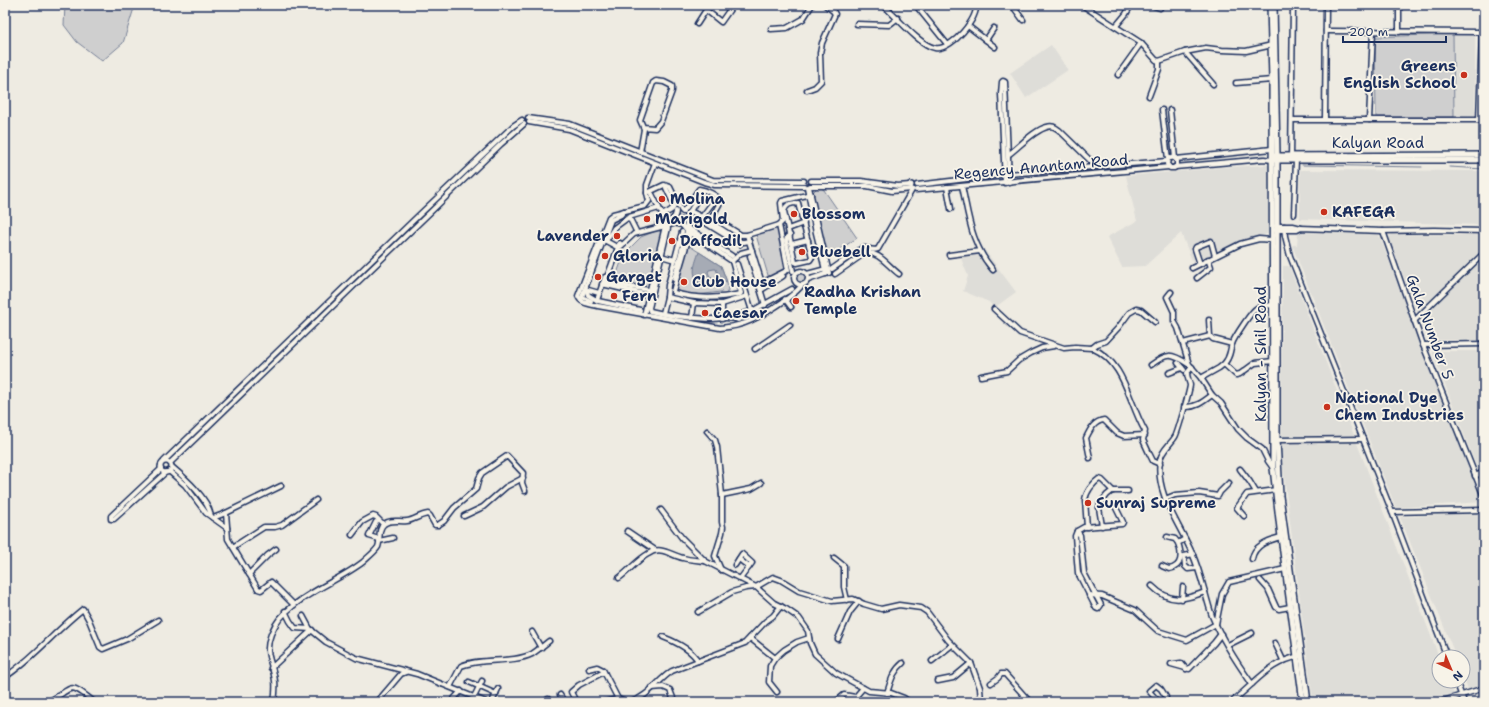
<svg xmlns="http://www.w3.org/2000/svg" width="1489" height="707" font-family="'Shantell Sans',sans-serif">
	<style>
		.built { fill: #deddd8 }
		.green { fill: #cfcfcf; stroke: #757f96 }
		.water { fill: #a6abb5; stroke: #6e7992 }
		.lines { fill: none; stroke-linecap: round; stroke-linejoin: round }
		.stream { stroke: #6e7992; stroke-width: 1 }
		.minor-casing { stroke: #1b2f5e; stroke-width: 7 }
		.major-casing { stroke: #1b2f5e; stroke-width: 8 }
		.minor { stroke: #f7f3e8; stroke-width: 4 }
		.major { stroke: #f7f3e8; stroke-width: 5 }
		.poi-dot { fill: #c8321e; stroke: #f7f3e8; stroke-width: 1.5 }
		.labels { text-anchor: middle; stroke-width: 3.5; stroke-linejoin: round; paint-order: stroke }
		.poi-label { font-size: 15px; font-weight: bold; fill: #1b2f5e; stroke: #f7f3e8; text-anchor: start }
		.street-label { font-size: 15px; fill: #1b2f5e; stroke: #f7f3e8 }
	</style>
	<rect width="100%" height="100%" fill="#eeebe2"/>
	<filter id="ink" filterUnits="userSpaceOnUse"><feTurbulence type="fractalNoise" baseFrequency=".025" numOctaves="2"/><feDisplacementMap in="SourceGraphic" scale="8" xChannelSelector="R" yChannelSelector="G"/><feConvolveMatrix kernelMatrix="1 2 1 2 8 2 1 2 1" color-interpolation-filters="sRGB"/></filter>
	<g filter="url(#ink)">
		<g class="built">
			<path d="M1453,34L1475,35V116L1454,117Z"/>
			<path d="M1051,45L1068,70L1026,98L1010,73Z"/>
			<path d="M1269,165L1271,233L1246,240L1194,265L1181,233L1145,266L1122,267L1107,237L1137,221L1126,176L1227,167Z"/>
			<path d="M1300,170L1484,171V225L1300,219Z"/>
			<path d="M1298,232L1375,233L1380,237L1482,502L1396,508L1292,245H1297Z"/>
			<path d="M1392,234L1484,235V340H1428L1389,238Z"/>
			<path d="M980,244L1016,292L994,308L989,302L963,291L968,276L960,256L962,250L974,248Z"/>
			<path d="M1283,266H1289L1439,657V681H1449L1457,702H1313L1280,444Z"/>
			<path d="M1432,351H1484V486Z"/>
			<path d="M1484,513V702H1473L1463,676V657H1456L1400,517Z"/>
		</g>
		<g class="green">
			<path d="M65,5H135L123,43L102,61L77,42L64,25Z"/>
			<path d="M1453,34L1454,117H1376L1375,37Z"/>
			<path d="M817,188H821L824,190L857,238L828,257L813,195V192Z"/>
			<path d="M782,226L785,228L795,266L770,282L756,235L757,234Z"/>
			<path d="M658,230L662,233L648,287H645L615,279L624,254L641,237Z"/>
			<path d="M688,245L721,266L727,282L728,291L697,295L675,292L674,291Z"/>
			<circle cx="801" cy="278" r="6"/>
		</g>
		<path class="water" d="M699,252L721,266L727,282L725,281L715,282V277L718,274L716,269H714L709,270L708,272L710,277L712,278L713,282L700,284C690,274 695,264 699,252Z"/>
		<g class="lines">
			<g class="stream">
				<path d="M1302,165L1422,167"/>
				<path d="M1449,167L1484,169"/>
			</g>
			<defs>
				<g id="minor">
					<path d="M883,5C896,16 919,45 935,48C944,50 957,39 963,32C969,25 977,14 976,5"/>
					<path d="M1012,5L1023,20"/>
					<path d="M1082,5L1141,43L1156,60L1159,61L1185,52L1206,48L1222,50L1246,51L1272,45"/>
					<path d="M1151,5L1160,8"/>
					<path d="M918,8L947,44"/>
					<path d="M706,10L721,22L733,5"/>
					<path d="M697,24L706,10L704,5"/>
					<path d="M857,24L889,25L898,18"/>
					<path d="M968,26L995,47"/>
					<path d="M1116,26L1126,14L1131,5"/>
					<path d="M771,29L787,28L803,19L812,5"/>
					<path d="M1326,31L1482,32"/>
					<path d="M1399,32V5"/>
					<path d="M986,40L994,28"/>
					<path d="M1185,52L1213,84"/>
					<path d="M1118,75L1141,43"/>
					<path d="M1236,83L1272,80"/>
					<path d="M807,90L815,87L821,81L820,53L822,43L835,14L833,11L825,5"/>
					<path d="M1149,96L1159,69V61"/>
					<path d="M1162,110L1168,159L1167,164L1170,168H1174L1177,166V161C1175,157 1172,157 1168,159"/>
					<path d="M1170,110L1175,158"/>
					<path d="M528,118L570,124L713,180L804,181"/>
					<path d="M1325,119L1326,5"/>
					<path d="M1293,120H1484"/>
					<path d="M1369,120L1373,31"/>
					<path d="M1479,120L1483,5"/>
					<path d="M529,122L569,129L704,182L715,185L804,186"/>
					<path d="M640,152L644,129L640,120L653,83L656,81L664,82L672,86V91L661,121L655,128L643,127"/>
					<path d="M1008,155C1019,147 1034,130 1047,127C1052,125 1055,127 1059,130L1096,166"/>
					<path d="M1176,159L1272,149"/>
					<path d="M1291,159L1293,5"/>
					<path d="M1175,167L1264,159L1272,160"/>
					<path d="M811,181H861L898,186L910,185"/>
					<path d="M1005,183L1001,94L1002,82L1003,81L1005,82L1009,182"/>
					<path d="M917,185L1009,174L1167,161"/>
					<path d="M810,186H867L892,191L912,189"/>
					<path d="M962,186C969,218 971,244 993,270"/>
					<path d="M807,187L816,233L826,274"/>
					<path d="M809,187L829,273"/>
					<path d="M947,187L951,209"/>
					<path d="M916,190L1169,167"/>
					<path d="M647,193V185L655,163"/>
					<path d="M701,193L686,218L687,227L732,256"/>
					<path d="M652,194L666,222"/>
					<path d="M798,203L812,257L810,260L797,263L795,262L784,211C786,204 791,203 798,203Z"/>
					<path d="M624,211L621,215L611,220L585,289L587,291L588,295L598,301L640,310"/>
					<path d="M690,211L706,219L741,242H744L749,241"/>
					<path d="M1294,214L1296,159"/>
					<path d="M662,215C667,212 674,211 674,205L666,188"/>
					<path d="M629,217L636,231"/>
					<path d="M701,218L713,202"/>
					<path d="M703,219L704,222L740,244"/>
					<circle cx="679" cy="222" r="2.5"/>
					<path d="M658,224C666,222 676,221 676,211"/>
					<path d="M681,224L687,231L732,261L741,253L752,250"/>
					<path d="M779,225L747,235H741L712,217L721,201C717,195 706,190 699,189L683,212L681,210L670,187L664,185L647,193L649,201L645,206L613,214L609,217L578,296C581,304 590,304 598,306L720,328C726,327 732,327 738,325C754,322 792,298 802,285"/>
					<path d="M1276,226H1293L1301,228"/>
					<path d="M1284,226L1285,236L1290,256L1392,512L1447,657"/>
					<path d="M668,228L649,308L650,311C669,316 690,318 710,319C719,319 729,316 738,320L760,311"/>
					<path d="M788,229L804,223"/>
					<path d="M1275,230H1297L1301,228L1383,231L1434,230L1484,231"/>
					<path d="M1383,231L1423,345L1484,497"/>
					<path d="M682,232L668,285L667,297L694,303L722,304L747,296"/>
					<path d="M690,233L673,291L674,293C696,299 718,299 740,294L741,293L732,261"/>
					<path d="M747,235L762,283L788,270L779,225L783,221L781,203L782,201L811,194"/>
					<path d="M790,235L787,237L786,241L793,271"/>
					<path d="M604,240L617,247L620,243"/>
					<path d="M606,241L614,228L629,217L659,208"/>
					<path d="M792,244L808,240"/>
					<path d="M949,255L980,251"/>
					<path d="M661,256L675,260"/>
					<path d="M750,256L765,305"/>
					<path d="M737,264L752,311L792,289"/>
					<path d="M1200,264L1195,249L1196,247L1211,241L1215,256"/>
					<path d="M1192,268L1240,244L1259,239L1272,240"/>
					<path d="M832,269L862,248C868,247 872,252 878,249L912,190"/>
					<circle cx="801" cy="278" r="7"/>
					<path d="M807,274L826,269"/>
					<path d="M835,274L865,253C879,251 888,266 899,274"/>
					<path d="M1197,278L1211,267L1208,259"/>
					<path d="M674,279L687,231"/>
					<path d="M808,280L828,273"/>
					<path d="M602,284L644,294"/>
					<path d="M649,290L608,283L606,280L617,250L634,234L665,226"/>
					<path d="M761,290L783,276"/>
					<path d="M1171,292L1167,297L1174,312V321L1178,328L1189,364L1201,378L1212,395L1221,403L1238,429L1247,438L1262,449L1268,461L1273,468"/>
					<path d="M785,299L791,307"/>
					<path d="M597,300L605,277"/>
					<path d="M591,301L582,297L585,289L599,293"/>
					<path d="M722,304V319"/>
					<path d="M1273,305C1268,306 1261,305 1257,308C1252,310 1234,338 1232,344C1229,353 1231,356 1224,364L1236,375L1240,374L1255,363L1273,361"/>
					<path d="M994,309L1020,333L1064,348L1075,347L1092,348L1097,344L1106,341L1118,328L1129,313L1136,309L1141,310L1155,322"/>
					<path d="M663,313L667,297"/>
					<path d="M644,315L665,226L676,223"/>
					<path d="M733,317L752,311"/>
					<path d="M692,318L694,303"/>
					<path d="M1209,320L1210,336L1213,339L1232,344"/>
					<path d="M1414,321L1484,253"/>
					<path d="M1183,343L1210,336"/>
					<path d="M1423,345L1484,344"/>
					<path d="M1092,348C1126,363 1128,402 1145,431L1143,440L1149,453L1153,461L1160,464"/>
					<path d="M755,349L790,325"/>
					<path d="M1178,363L1184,370"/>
					<path d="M1151,365C1167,353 1171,353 1188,364"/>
					<path d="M1192,367L1187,373C1187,377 1189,381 1190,385C1190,389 1178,432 1175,437C1170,445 1162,450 1160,460C1155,494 1179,523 1192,553C1201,573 1205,595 1212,616C1222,640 1237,663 1252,684C1266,671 1279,660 1300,656"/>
					<path d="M1169,373L1182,368"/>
					<path d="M981,376L1007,371L1019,360L1031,353L1042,348L1054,346"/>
					<path d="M1201,378L1219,368L1224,364"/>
					<path d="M1184,407C1195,408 1203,402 1212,395"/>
					<path d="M707,431L715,440L717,447L722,495V522L723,527L722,533L715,556L721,570"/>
					<path d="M1277,440L1363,439"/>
					<path d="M1090,458L1086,438C1090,430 1094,421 1104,420L1117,433L1124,436L1145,435"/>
					<path d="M164,461L418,216L513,126L522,120"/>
					<circle cx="166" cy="467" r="5.5"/>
					<path d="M170,463L501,144L524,124"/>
					<path d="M172,467C185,478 208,498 211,516"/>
					<path d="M161,469L111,516V519H114L166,472"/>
					<path d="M1240,469L1250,482L1256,492"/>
					<path d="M169,471L185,485L206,513L227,528"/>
					<path d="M1475,476L1484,472"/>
					<path d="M722,495L751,489L761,483"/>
					<path d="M1165,499L1175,495L1199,493L1218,496L1220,492L1229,483"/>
					<path d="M661,510L682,538L705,561L756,587L774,603L786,609L799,618L808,631L810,643L815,654L836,673L869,691L891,693L904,698L909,702"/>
					<path d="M1392,512L1484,510"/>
					<path d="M226,513L228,539L258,589L261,590L271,582L294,605"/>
					<path d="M464,516L483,507L506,487L523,478"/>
					<path d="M1244,516L1237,508L1247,494L1276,490"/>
					<path d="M213,518L226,513L281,486"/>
					<path d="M376,522L369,536L379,539"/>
					<path d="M1102,526L1099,508L1100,504L1107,495L1112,491H1128"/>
					<path d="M1087,527L1085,500C1086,492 1093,483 1099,479L1102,480L1113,491"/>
					<path d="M627,531L655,550"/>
					<path d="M1077,531L1080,535L1084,573L1101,605L1098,609L1096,608L1078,573L1075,536Z"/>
					<path d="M1077,531L1084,527L1122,524L1123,522L1116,508"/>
					<path d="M352,535L362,522L373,516L376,517L383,524"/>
					<path d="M1167,537L1175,539L1178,543"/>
					<path d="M379,541L393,538"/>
					<path d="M233,547L264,527H275L282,525L316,500"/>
					<path d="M1193,554L1184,556L1185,566L1188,569L1197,568"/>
					<path d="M834,558L844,566V587L847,600"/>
					<path d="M739,559L749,567"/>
					<path d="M1252,559C1254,545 1269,540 1281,537"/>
					<path d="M735,565L742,554L752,563L740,579"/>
					<path d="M1162,566L1169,569C1183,567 1182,554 1178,543L1185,539"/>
					<path d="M249,574L268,555L276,549"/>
					<path d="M619,578C629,571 637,560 648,554C661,545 670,555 683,558C690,560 698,560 705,561"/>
					<path d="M1260,580L1268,589L1276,607L1279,609L1290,607"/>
					<path d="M1152,586C1170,604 1184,600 1205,592"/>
					<path d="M1089,595L1102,596L1135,610L1158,631L1187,640L1216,624L1222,594L1229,582L1285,569"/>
					<path d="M1182,599L1183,587"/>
					<path d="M285,611L290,621L295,628L310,629L326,642L356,658L417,674L486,702"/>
					<path d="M698,612L732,592L746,588L756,587L773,577L781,580L799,591L832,601L853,599L864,604L881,609L899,605L921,608L927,612L948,640L971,663L980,688L981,702"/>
					<path d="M303,616L310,629"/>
					<path d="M532,632L541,648"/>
					<path d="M663,637C676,642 691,649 698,661"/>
					<path d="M750,638L775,658"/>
					<path d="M838,639L850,612L859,601"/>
					<path d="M1275,643L1283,660"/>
					<path d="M1228,645L1252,633"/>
					<path d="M932,661L952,645"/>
					<path d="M1171,664L1189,669L1214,643L1221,634"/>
					<path d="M1174,664L1181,663L1186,669"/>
					<path d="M271,668L312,630"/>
					<path d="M589,669L597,667L603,670L618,699"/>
					<path d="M5,677C33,659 56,630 83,609L89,620L100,647L103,649L127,639L158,620"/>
					<path d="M938,681L953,678L971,663"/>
					<path d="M1456,681L1464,702"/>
					<path d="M469,682L496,694"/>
					<path d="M991,683L998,678L1001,674H1005L1030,702"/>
					<path d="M450,687L461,666C482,657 511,664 532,654C538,650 544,645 549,641"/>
					<path d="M652,688L663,687L670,690L673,698L670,702"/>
					<path d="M777,692L769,682L770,666L775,658L784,650L797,642L809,638"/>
					<path d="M887,693C891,681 893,671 903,663"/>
					<path d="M560,695L564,702"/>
					<path d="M474,697L482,681"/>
					<path d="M548,699L549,702"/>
					<path d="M837,701L844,695L855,697"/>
					<path d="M48,702C74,688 68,680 94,702"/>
					<path d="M274,702C275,695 276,688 275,681C273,662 263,654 271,634C284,599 335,584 363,562C367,558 375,552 378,547C381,540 377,529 384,524C390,519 400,522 407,521C414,520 420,515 428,514L430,516L435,525H438L444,521L454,508L476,489L479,478L482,473L507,456L523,473L522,483L525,491"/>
					<path d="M377,702L401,674L406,672"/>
					<path d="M451,702L461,691"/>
					<path d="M492,702L498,689"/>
					<path d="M576,702L571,692L579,685L604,672"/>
					<path d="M604,702L618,699L626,702"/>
					<path d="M631,702C648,697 658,680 672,671L745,643L766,621L773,616L781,606"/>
					<path d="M851,702L863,688"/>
					<path d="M1159,702L1149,691L1156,685L1161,689L1166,697L1164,702"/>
					<path d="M1232,702L1252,684"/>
					<path d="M1440,702L1484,688"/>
				</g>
				<g id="major">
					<path d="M1270,5L1272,80L1273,468L1281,537L1303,702"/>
					<path d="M1274,5L1277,156V440L1280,496L1308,702"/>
					<path d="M1275,156L1484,155"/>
					<path d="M1275,160H1484"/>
					<path d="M910,185H911"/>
				</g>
			</defs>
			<use href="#minor" class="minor-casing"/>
			<use href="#major" class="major-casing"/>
			<use href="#minor" class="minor"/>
			<use href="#major" class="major"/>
		</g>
	</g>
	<g class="poi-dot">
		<circle cx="1464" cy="75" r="4"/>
		<circle cx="662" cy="199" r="4"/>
		<circle cx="1324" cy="212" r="4"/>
		<circle cx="794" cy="214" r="4"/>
		<circle cx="647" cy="219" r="4"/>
		<circle cx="617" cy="236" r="4"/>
		<circle cx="672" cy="241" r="4"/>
		<circle cx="802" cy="252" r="4"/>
		<circle cx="605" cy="256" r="4"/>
		<circle cx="598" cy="277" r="4"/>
		<circle cx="684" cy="282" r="4"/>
		<circle cx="614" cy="296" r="4"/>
		<circle cx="796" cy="301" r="4"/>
		<circle cx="705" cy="313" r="4"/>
		<circle cx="1327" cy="407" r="4"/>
		<circle cx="1088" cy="503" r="4"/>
	</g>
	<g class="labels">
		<g class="poi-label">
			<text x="1456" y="71" text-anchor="end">Greens<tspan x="1456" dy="17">English School</tspan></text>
			<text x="670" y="204">Molina</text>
			<text x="1332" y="217">KAFEGA</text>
			<text x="802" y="219">Blossom</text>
			<text x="655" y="224">Marigold</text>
			<text x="609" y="241" text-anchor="end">Lavender</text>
			<text x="680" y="246">Daffodil</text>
			<text x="810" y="257">Bluebell</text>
			<text x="613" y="261">Gloria</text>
			<text x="606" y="282">Garget</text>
			<text x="692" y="287">Club House</text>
			<text x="804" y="297">Radha Krishan<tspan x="804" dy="17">Temple</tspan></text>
			<text x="622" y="301">Fern</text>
			<text x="713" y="318">Caesar</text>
			<text x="1335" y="403">National Dye<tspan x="1335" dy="17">Chem Industries</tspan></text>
			<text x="1096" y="508">Sunraj Supreme</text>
		</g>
		<g class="street-label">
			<text x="1378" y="148">Kalyan Road</text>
			<text transform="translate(1041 167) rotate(-5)" y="5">Regency Anantam Road</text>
			<text transform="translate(1430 327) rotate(70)" y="5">Gala Number 5</text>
			<text transform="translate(1261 354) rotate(-90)" y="5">Kalyan - Shil Road</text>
		</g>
	</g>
	<rect width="1489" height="707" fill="none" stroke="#f7f3e8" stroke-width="20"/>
	<rect x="10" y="10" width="1469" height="687" fill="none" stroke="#1b2f5e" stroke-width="1.5" filter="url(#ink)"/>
	<g transform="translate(1451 669) rotate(136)"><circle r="19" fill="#f7f3e8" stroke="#9fa5b1"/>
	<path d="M0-3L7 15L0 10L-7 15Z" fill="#c8321e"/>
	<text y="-6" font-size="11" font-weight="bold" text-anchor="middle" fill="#1b2f5e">N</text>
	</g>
	<path d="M1343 36v6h103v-6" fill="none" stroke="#1b2f5e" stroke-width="2"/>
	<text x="1349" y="36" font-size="12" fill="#1b2f5e" stroke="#f7f3e8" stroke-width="3" paint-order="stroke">200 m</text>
</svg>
